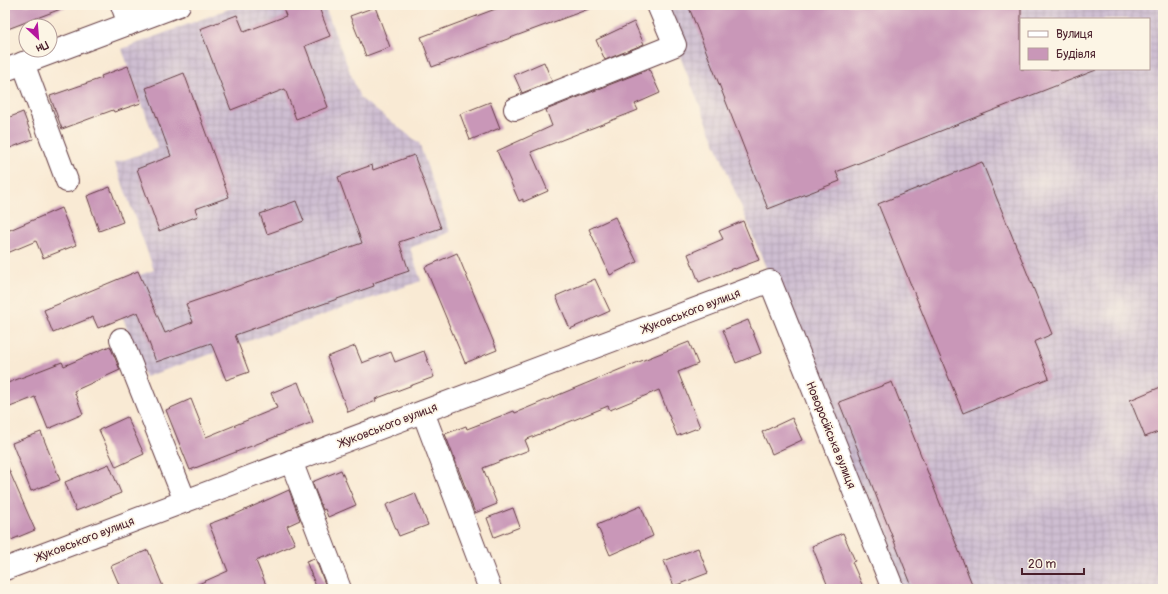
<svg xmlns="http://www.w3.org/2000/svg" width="1168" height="594" font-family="Pangolin,sans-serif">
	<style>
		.industrial { fill: url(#industrial-grid); fill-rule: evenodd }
		.building { fill: #c997b8 }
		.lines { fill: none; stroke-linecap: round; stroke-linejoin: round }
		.minor-casing { stroke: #643d44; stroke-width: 24 }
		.minor { stroke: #fff; stroke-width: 22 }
		.labels { text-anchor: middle; stroke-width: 3.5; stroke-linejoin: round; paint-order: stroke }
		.street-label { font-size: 12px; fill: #4a1f2b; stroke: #fcf5e5 }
	</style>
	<defs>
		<pattern id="industrial-grid" width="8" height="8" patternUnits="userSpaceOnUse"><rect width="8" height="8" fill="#cebed1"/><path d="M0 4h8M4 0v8" fill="none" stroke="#b2a3b4"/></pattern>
	</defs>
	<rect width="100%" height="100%" fill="#fcf5e5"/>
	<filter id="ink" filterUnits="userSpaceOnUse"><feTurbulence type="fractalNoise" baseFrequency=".025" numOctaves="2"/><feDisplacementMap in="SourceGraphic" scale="8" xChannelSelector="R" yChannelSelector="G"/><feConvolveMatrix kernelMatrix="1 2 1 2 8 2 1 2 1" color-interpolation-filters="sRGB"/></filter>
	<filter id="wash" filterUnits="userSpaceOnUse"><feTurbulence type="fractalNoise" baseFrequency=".012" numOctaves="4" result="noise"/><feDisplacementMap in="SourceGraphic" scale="16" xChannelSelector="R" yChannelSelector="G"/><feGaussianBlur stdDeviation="0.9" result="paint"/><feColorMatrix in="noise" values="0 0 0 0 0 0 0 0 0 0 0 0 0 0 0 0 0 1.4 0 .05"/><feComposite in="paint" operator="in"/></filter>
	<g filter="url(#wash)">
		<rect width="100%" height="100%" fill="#f9ead4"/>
		<g class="industrial">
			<path d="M239,5H324L360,98L419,143L450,232L410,248L421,281L145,377L111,285L154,270L115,163L158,148L122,49Z"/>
			<path d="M659,5H1163V589H894L771,280ZM1021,19H1149V69H1021Z"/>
		</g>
		<g id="blocks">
			<g class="building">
				<path d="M5,5H66V7L5,30Z"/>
				<path d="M282,5H318L330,36L305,46L328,107L296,119L285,89L231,110L200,29L237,15L244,32L286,16Z"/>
				<path d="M506,5H594V7L432,67L421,37Z"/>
				<path d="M688,5H1021V69H1095L1096,70L836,172L840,181L768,209Z"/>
				<path d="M375,7L390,47L366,56L350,16Z"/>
				<path d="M634,22L644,44L605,60L596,40Z"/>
				<path d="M544,62L552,81L522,93L514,75Z"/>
				<path d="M128,66L141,103L114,112L113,110L62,129L50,96L102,78L101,76Z"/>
				<path d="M649,69L660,93L635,104L638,110L531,152L548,191L523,202V199L519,201L497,151L552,126L546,110Z"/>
				<path d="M184,73L229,197L195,209L198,216L159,231L137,169L171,156L146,88Z"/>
				<path d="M490,102L500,128L470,140L460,114Z"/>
				<path d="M23,112L33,139L5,150V119Z"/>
				<path d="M414,155L441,228L399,242L409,271L373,283L374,286L235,335L249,372L226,380L211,343L156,362L138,312L98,328L93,317L53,333L44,310L138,271L165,333L193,322L186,304L362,243L338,177L372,165L373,170Z"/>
				<path d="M982,162L1052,334L1034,342L1049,378L963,413L878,204Z"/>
				<path d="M110,187L123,222L99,231L87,196Z"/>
				<path d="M296,201L304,221L267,234L260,214Z"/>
				<path d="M61,208L76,245L43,258L36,241L5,254V232Z"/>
				<path d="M615,217L637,262L610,275L589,229Z"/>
				<path d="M743,221L759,260L735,269L734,268L699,282L688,254L723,239L719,231Z"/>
				<path d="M457,253L497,350L465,363L425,267Z"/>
				<path d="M595,279L610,311L570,329L556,296Z"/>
				<path d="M748,320L761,353L736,363L723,330Z"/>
				<path d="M689,342L698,364L678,372L700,427L677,436L659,390L610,410L608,406L525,440L529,450L483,468L497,504L475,513L445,434L466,426L467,429L514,411L515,413L621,369Z"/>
				<path d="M110,346L120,370L74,391L83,414L48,429L35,397L5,409V384L62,362L64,366Z"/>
				<path d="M355,346L362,363L391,352L395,362L424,351L434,377L375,399L376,401L348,412L327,357Z"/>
				<path d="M298,382L313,422L190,470L166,410L191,399L206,437L277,408L271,393Z"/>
				<path d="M892,382L974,589H913L839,402Z"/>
				<path d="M1163,386V430L1145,437L1130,400Z"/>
				<path d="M127,417L144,454L116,467L99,430Z"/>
				<path d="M792,418L802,440L772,454L762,432Z"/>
				<path d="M41,432L60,480L31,491L12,443Z"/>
				<path d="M5,461L35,530L11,540L5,526Z"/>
				<path d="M109,464L121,493L76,511L65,482Z"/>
				<path d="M341,470L356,505L328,517L325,509L323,510L312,482Z"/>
				<path d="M289,490L300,520L287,526L295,544L256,561L266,585L257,589H187L228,571L209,524L236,514Z"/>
				<path d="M415,493L428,525L399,536L386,505Z"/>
				<path d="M641,506L653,536L610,555L597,525Z"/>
				<path d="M513,508L520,527L494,537L487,518Z"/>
				<path d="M843,533L855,561L852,562L864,589H829L812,546Z"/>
				<path d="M698,548L708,573L674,586L664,561Z"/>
				<path d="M148,550L164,589H121L111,566Z"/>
				<path d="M315,558L327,589H317L306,561Z"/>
			</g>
		</g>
	</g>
	<g filter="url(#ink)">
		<use href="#blocks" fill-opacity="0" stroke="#643d44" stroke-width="1"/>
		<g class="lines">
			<defs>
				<g id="minor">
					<path d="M122,5L129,24"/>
					<path d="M23,63L67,181"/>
					<path d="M5,70L179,5"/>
					<path d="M515,109L675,45L658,5"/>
					<path d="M121,339L185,501"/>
					<path d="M423,412L490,589"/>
					<path d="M291,461L340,589"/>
					<path d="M5,569L770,281L893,589"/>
				</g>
			</defs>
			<use href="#minor" class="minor-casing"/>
			<use href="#minor" class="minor"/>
		</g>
	</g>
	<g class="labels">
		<g class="street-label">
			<text transform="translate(691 311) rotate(-21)" y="4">Жуковського вулиця</text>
			<text transform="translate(388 425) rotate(-21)" y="4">Жуковського вулиця</text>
			<text transform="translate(831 435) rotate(68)" y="4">Новоросійська вулиця</text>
			<text transform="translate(85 539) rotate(-21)" y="4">Жуковського вулиця</text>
		</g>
	</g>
	<rect width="1168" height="594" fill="none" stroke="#fcf5e5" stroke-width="20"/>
	<rect x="1020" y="18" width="130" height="52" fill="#fcf5e5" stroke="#b59f9b"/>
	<rect x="1028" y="31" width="20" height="6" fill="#ffffff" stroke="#b59f9b"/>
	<text x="1056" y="38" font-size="12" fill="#4a1f2b">Вулиця</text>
	<rect x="1028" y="48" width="20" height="12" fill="#c997b8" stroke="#b59f9b"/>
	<text x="1056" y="58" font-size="12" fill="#4a1f2b">Будівля</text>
	<g transform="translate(38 38) rotate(154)"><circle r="19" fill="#fcf5e5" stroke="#b59f9b"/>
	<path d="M0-3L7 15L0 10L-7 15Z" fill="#b5179e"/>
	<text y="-6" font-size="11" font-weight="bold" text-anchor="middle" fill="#4a1f2b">Пн</text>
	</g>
	<path d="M1022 568v6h62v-6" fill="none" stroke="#4a1f2b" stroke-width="2"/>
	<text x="1028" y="568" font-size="12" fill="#4a1f2b" stroke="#fcf5e5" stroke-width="3" paint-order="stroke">20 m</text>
</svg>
